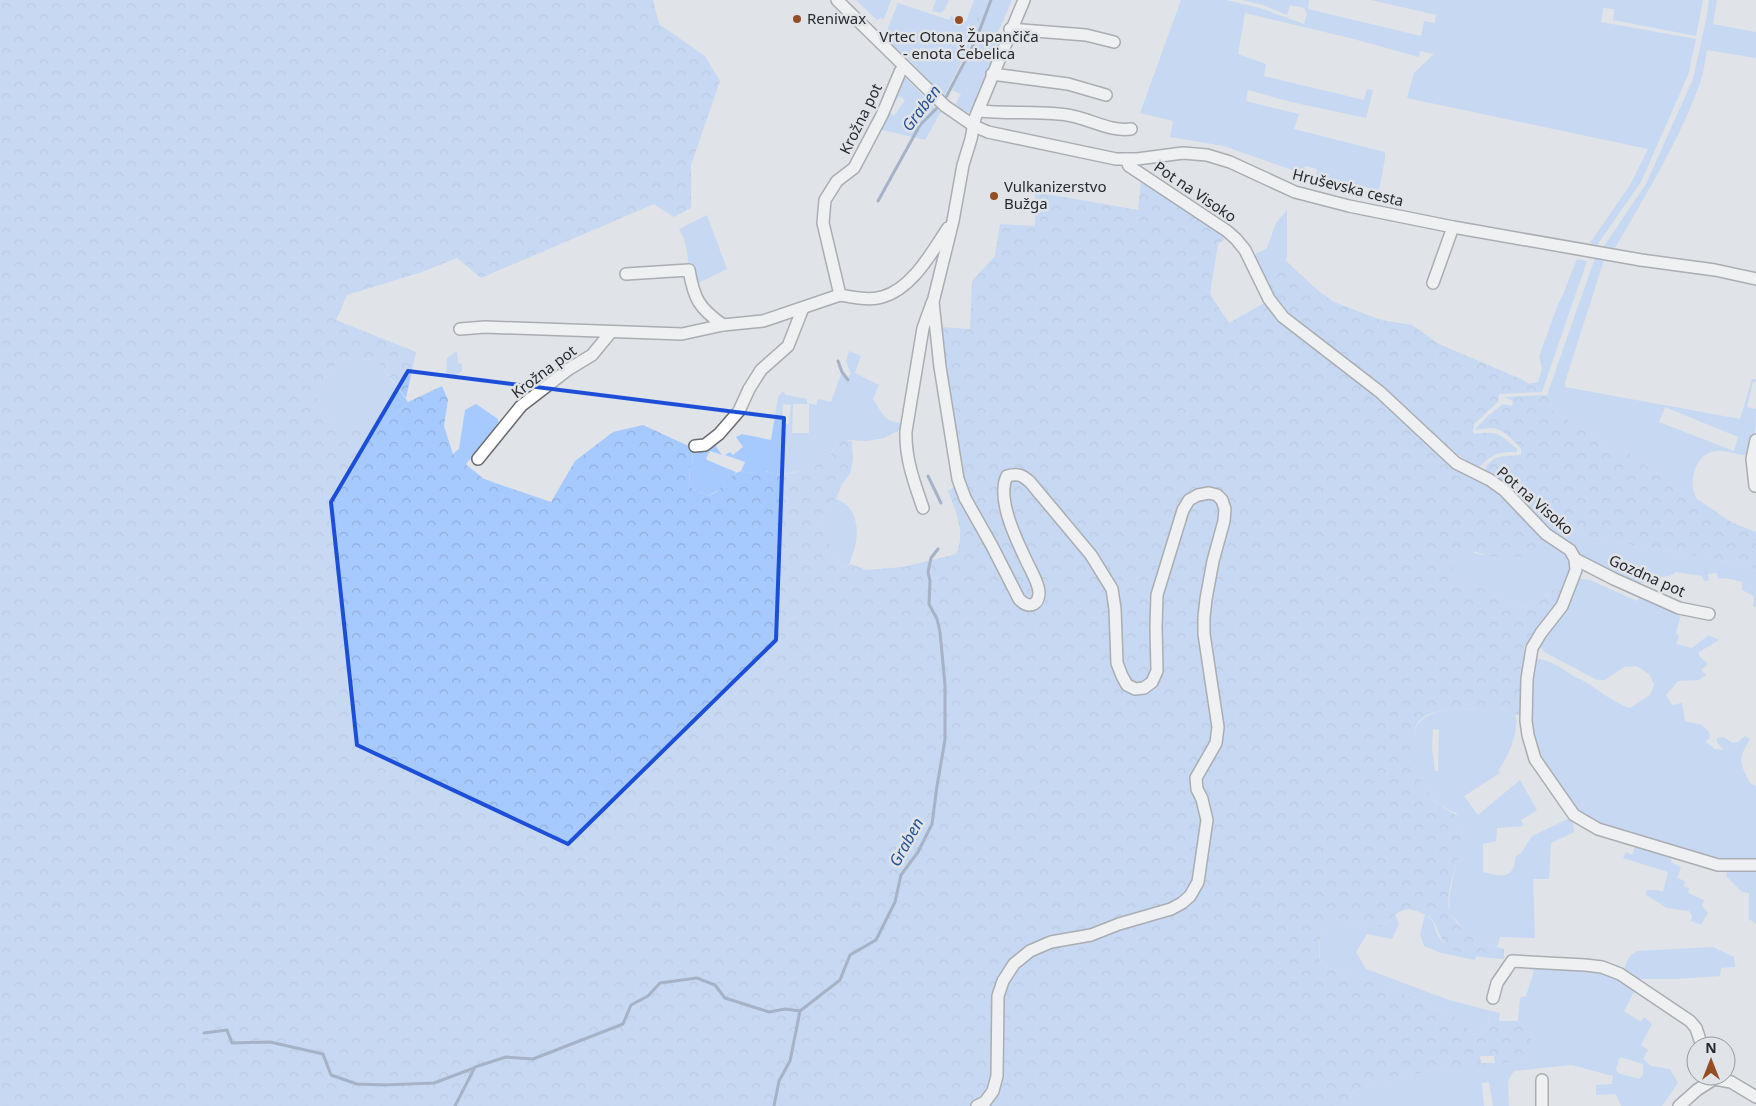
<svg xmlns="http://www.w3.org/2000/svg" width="1756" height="1106" font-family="'Noto Sans',sans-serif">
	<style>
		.grass { fill: #a7cafe; fill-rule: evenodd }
		.forest { fill: url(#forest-crowns); fill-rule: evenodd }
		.park { fill: url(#park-tufts) }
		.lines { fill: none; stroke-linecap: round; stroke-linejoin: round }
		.stream { stroke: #5f779c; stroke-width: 3 }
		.minor-casing { stroke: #686b70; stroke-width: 14 }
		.minor { stroke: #fff; stroke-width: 11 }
		.marked { fill: none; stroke: #1d4ed8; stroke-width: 4; stroke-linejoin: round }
		.poi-dot { fill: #944e25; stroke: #e0e3e8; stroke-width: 2 }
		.labels { text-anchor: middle; stroke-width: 5; stroke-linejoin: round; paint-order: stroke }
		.poi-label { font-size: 15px; fill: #28292b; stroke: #e0e3e8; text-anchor: start }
		.street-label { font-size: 15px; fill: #28292b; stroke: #e0e3e8 }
		.water-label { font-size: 16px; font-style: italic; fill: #285293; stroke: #e0e3e8 }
	</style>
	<defs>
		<pattern id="forest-crowns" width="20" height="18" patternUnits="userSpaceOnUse" patternTransform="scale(1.25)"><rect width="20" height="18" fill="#a7cafe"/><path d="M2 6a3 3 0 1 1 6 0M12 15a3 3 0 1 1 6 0" fill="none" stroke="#90aeda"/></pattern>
		<pattern id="park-tufts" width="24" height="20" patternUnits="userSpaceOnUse" patternTransform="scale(1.25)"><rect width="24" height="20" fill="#a7cafe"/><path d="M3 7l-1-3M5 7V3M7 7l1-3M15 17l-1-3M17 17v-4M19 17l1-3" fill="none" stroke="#90aeda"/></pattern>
	</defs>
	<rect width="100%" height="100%" fill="#e0e3e8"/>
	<g class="grass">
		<path d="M856,0H891L884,19L881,18L877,20Z"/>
		<path d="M936,0H949L945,9L941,13L932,11Z"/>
		<path d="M987,0H1012L996,37L1001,39L977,105L971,112L962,113L954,107L961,94L952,90L977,41L973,39L944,96L941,95L907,57L886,42L885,35L898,3L949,20L951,16L966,22L963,30L974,34Z"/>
		<path d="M1181,0H1226L1260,8L1304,24L1307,13L1304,8L1290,5L1287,15L1263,5L1242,0H1309L1308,9L1421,36L1424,21L1435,23L1436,15L1371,0H1703L1696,36L1613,20L1614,9L1603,8L1601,22L1696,39L1688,75L1641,182L1597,245L1590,243L1630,185L1648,149L1407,98L1414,73L1434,54L1420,51L1419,57L1350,38L1245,13L1238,54L1266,64L1264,76L1364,100L1367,89L1373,90L1366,118L1291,102L1248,90L1246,101L1299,114L1294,129L1381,151L1385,153V159L1379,190L1316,177L1317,169L1305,166L1303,174L1224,146L1170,137L1173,121L1140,113Z"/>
		<path d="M1709,0H1717L1713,24L1756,32V58L1707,50C1705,60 1704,71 1701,80C1680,140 1646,194 1615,248L1604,246L1646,184L1693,79L1706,20Z"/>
		<path d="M904,76L933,106L941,112L925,140L874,128ZM899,96L905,100L894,116L888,112Z"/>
		<path d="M1287,210V257L1267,289L1252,256L1267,248L1276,223Z"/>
		<path d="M707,215L727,269L692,286C685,265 692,251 679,229Z"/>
		<path d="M1595,258L1604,260L1565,382V387L1740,419L1752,379H1756V382H1753L1747,407L1756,409C1756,423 1756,444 1747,455C1737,456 1726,449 1716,451C1695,453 1687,483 1697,499L1688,497L1622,448L1605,443L1550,409L1551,400L1547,395ZM1665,407L1738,437L1734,451L1659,422Z"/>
		<path d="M1577,259L1587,261L1542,392L1529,384L1538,382L1542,369L1539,357L1557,307L1564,292Z"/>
		<path d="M457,351L458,363L462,364V371L455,376L446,377L447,358Z"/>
		<path d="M849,351L861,356L855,373L879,385L873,399C885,417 883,420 904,424L902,429L884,438L867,441L849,440L832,451L828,458L819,465L809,469L783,474H774L767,471L748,473L741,471L745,462L725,455L730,452L733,455L743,447L736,437L742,434L771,440L778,397L783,391L786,395L807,399V403L816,405L818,399L831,402L841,374L846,379L851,374L846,362ZM783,404L791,405L789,424L782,423ZM793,404H809V433H792Z"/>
		<path d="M339,358L377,360L408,402L383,426H333L316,395Z"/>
		<path d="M476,404L498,419V427L465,465L453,454L459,449L465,410Z"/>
		<path d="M712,441L722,455L710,451L706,458L707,460L736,472L720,489L708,496L690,487L689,470L693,462L691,447Z"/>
		<path d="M836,499C859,507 860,534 853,553C850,561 851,564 844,569L833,553L821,518L822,514Z"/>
		<path d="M1546,520L1592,538L1747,565L1756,571V607L1753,606L1754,596L1742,590V582L1726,578L1718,579L1717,573L1708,574L1709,580L1704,581L1702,576L1676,572C1671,577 1665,576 1658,578C1653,579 1648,583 1643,583C1617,585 1562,540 1540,524Z"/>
		<path d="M1553,544L1567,553L1573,568L1564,592L1547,594C1540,603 1534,606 1523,608L1461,579C1459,577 1456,575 1455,573C1448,564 1461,553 1470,552C1474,552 1478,554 1482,555Z"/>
		<path d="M1577,578L1590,580L1637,601L1642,593L1679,611L1680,619L1676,633L1679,636L1676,644L1692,648L1709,635L1719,640L1699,652V656L1708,664L1701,670L1706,675L1699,680L1678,681L1666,695L1672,705L1682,703L1685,721L1702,725L1709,732L1710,737L1706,742L1715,749L1724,750L1717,742V738L1723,737L1733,743L1738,742L1745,736L1750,739C1738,759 1739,762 1750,783L1756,786V861L1706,858L1608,828L1581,813L1540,763L1531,736L1532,665L1538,659C1548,659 1561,668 1569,673C1572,676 1576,677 1580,679C1597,688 1611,702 1630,708L1650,695L1654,685L1650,675L1637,666L1624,667L1605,680H1597L1546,653L1540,647V641Z"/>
		<path d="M1497,708C1502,709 1512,709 1515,715C1521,728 1507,760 1498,770L1500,773L1464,796L1478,815L1520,780L1537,810L1521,820L1524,826L1497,828L1496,841L1483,844V872C1499,876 1515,881 1515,857L1522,852L1532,836L1568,819L1573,822L1574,832L1551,843L1549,879H1533L1535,938L1500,937L1497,947L1479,939L1463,928L1450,913L1449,899L1463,828L1456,813C1436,807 1420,785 1415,766C1414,760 1414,753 1414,746C1414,734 1413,724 1426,717C1448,704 1473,713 1497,708ZM1433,729L1439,730L1438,771H1435L1432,748Z"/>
		<path d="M1636,844L1672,855L1671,862L1681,867L1677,878L1685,881L1684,887L1689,888L1688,893L1704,900L1702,906L1708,913L1701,925L1691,921L1692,916L1689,911L1667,908L1646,895L1647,890H1658L1663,892L1668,872L1623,858L1626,852L1632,855Z"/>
		<path d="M1756,866V924L1749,919V893L1742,892L1726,876L1728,870Z"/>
		<path d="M1395,914L1399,924L1392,939L1367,934L1356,952L1366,969L1449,1000L1491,1011L1487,1029L1481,1034L1473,1035L1462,1021L1454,1016L1441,1012L1417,999L1385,986L1322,966C1317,950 1319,936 1328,922L1338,919L1367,927H1381L1388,922Z"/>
		<path d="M1425,915C1438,922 1432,927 1439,937C1447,950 1463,953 1476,956L1475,960L1441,953L1424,946L1420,934Z"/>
		<path d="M1713,947L1734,957L1735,967L1721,968L1720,976L1676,979H1641L1637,984L1624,973C1625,963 1628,956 1637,951Z"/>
		<path d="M1530,964L1606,971L1635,990L1624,1011L1641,1022L1644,1017L1652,1024L1641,1045L1648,1050L1643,1059L1651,1066L1670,1069L1678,1083L1662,1106H1621L1616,1094L1596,1095V1085L1612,1084L1613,1076L1571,1065L1514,1071L1508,1081L1509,1106H1493L1489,1082L1482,1083L1484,1106H1352L1350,1095L1357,1089L1442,1068L1453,1071L1529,1059L1525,1026L1518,1021L1520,998L1526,996L1534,971L1529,969ZM1620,1057L1643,1064V1075L1639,1079L1618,1073L1616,1069Z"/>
	</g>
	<g class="forest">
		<path d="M0,0H653L659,24L705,56L720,81L691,165V208L674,217L654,204L481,278L457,258L422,272L347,295L336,320L416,352L406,398L377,360L339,358L316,395L333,426H383L408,402L442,386L448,400L444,426L453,454L484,479L551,502L575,461L613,432L643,425L691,447L693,462L689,470L690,487L708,496C721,492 728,476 738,472C742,470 745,472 749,473C755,473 759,470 765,471C768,471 772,474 776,474C787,476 819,467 827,459C832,453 835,446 842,441H852L853,461L850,474L842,484L836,499L822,514L821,518L833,553L844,569L851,564L866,570L903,567L956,554C966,534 956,511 948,491L954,487L960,501L962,489L940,327L970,329L972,281L995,256L1000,224L1035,226V192L1138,210L1141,179L1222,232L1224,240L1218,244L1210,294L1229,323L1266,302C1361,384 1462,458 1553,544C1533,556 1513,559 1489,556C1483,555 1476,551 1470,552C1466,552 1463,555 1460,557C1449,564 1453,571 1461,579L1523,608C1541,605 1541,598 1555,589L1564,592L1524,647L1522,715H1515C1506,705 1495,710 1483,710C1466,710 1425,705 1416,726C1413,733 1414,741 1414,748C1415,761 1416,774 1423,785C1428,793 1438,805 1447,810C1453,814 1457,814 1462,820C1467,847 1442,891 1450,912C1453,920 1462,928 1469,932C1480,939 1491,946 1504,949V959C1489,958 1458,956 1447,946C1439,938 1439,931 1434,922C1431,917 1426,915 1421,913C1401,902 1395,917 1381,927H1367L1338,919L1328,922C1319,936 1316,950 1322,966L1385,986L1417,999L1441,1012L1454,1016L1462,1021L1473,1035L1481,1034L1487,1029L1491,1011L1500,1013L1499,1021C1505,1021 1511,1021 1516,1021C1532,1024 1531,1042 1533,1055L1529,1059L1499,1064L1475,1070L1453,1071L1442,1068L1357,1089L1350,1095L1352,1106H0ZM1480,1056H1494L1495,1063H1481Z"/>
		<path d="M1284,259L1316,289L1334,302L1381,320L1412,325L1439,344L1521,379L1542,392L1499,394L1498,402L1474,424L1473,432L1475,434C1497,430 1501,435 1517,449V452C1495,452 1494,454 1478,468L1457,454L1408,410L1328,346L1287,311L1279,301L1274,303L1267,289Z"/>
		<path d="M1547,395L1551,400L1550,409L1555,412L1605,443L1622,448L1688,497L1697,499L1733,523L1756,532V571L1747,565L1592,538L1547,520L1540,524L1484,472C1491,453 1505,457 1521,455V449C1515,441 1503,429 1492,428C1487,428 1481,429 1476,430V428L1489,415L1503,404L1512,406L1513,401L1504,397Z"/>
	</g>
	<path class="park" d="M974,0H987L974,34L963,30Z"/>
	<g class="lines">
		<g class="stream">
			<path d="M944,101L976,40L991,0"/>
			<path d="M878,201L920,125L940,105"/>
			<path d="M838,361L842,372L848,380"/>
			<path d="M928,476L941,503"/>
			<path d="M204,1033L227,1030L232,1043L270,1042L323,1054L331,1075L357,1084L384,1085L434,1083L474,1068"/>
			<path d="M455,1106L475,1067L506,1057L533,1059L623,1024L631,1005L648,996L660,983L697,978L715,985L725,998L769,1012L785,1009L800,1011"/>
			<path d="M774,1106L779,1081L790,1061L800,1011L840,980L850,955L876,940L895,902L901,875L918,852L932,824L937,786L945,740V685L940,632L937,619L929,604L930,581L928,572L931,558L938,549"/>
		</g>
		<defs>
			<g id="minor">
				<path d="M837,0L945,106L974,126L988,132L1116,159H1137L1183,153L1207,155L1230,162L1295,192L1349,206L1453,227L1641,260L1715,270L1756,279"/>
				<path d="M1010,29L1086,35L1114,42"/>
				<path d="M904,66L900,72L882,115L854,168L837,181L825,200L823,223L840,295C853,297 869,301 882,297C912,289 932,252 948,228"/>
				<path d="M992,74L1068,84L1106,95"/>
				<path d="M979,111C1008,114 1038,111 1067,115C1089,118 1109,132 1131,129"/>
				<path d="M1126,159L1129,166L1135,170L1227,231L1236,239L1245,250L1269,299L1283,317L1380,392L1456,463L1490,480L1504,490L1546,534L1570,550L1575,559L1576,570L1562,606L1541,633L1532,648L1527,679L1526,721L1528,735L1535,759L1574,815L1598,829L1718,865H1756"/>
				<path d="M626,274L689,270C694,299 699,308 723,325"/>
				<path d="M1433,283L1453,227"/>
				<path d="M460,329L485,327L682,334L723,325L763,321L840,295"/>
				<path d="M695,446L705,445L719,434L739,411L749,389L761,370L788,346L803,308"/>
				<path d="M478,459L521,406L569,369L592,355L611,332"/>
				<path d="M1755,486L1752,459L1756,440"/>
				<path d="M923,508C914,482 905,458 906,431L923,328L932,303"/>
				<path d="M1575,559L1614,579L1679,608L1709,614"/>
				<path d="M1493,998L1497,983L1512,961L1585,965L1602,967L1620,974L1690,1021L1696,1028L1702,1046"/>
				<path d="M1712,1076L1714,1079L1731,1082L1756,1097"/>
				<path d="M977,1106L985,1102L993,1091L997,1076L998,996L1003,981L1014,964L1030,951L1051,942L1091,935L1119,924L1171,909L1182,903L1190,896L1198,882L1207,820L1202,799L1197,789L1196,778L1216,743L1218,727L1204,634V617L1206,599L1213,561L1224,521L1225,509L1222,500L1217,495L1209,493L1198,495L1189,500L1183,510L1157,595L1156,626L1157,671L1152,682L1144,688L1135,689L1127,685L1122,676L1117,663L1115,609L1112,589L1091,555L1030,482C1022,475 1018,473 1007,476C996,498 1016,539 1026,560C1030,569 1038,581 1039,592C1039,606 1028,609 1019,599L992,546L965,498L958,479L940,367L933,302L953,221L963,165L971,139L975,118L1024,0"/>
				<path d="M1542,1106V1080"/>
				<path d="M1679,1106L1697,1090L1714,1079"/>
			</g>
		</defs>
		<use href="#minor" class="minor-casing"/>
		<use href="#minor" class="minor"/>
	</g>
	<path d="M0 0H1756V1106H0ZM408,371L784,418L776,640L568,844L357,745L331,502Z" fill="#e0e3e8" fill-opacity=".55" fill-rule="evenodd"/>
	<path class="marked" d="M408,371L784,418L776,640L568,844L357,745L331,502Z"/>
	<g class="poi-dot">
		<circle cx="797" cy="19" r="5"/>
		<circle cx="959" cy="20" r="5"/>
		<circle cx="994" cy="196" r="5"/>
	</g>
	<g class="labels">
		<g class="poi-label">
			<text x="807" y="24">Reniwax</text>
			<text x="959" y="42" text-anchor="middle">Vrtec Otona Župančiča<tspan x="959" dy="17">- enota Čebelica</tspan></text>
			<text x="1004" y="192">Vulkanizerstvo<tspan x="1004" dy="17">Bužga</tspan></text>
		</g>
		<g class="street-label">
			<text transform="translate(861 119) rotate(-64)" y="5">Krožna pot</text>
			<text transform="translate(1348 188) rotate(14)" y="5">Hruševska cesta</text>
			<text transform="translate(1195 192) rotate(34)" y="5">Pot na Visoko</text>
			<text transform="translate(544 372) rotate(-37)" y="5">Krožna pot</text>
			<text transform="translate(1535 501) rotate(41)" y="5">Pot na Visoko</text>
			<text transform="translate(1647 576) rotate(24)" y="5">Gozdna pot</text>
		</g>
		<g class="water-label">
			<text transform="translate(921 108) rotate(-53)" y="6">Graben</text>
			<text transform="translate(906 842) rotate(-61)" y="6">Graben</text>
		</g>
	</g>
	<g transform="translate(1711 1061)"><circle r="24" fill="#e0e3e8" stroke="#96999c"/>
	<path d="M0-4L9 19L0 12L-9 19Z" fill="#944e25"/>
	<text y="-8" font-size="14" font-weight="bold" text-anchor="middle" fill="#28292b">N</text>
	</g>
</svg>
